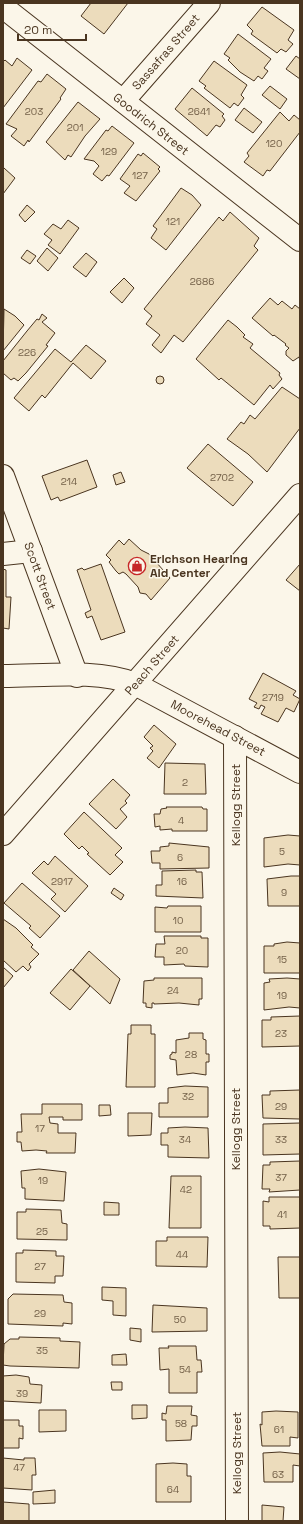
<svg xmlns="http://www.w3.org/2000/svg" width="303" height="1524" font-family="'Space Grotesk',sans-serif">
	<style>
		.building { fill: #ecdcbc; stroke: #4a3520 }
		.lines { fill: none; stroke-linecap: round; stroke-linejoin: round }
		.minor-casing { stroke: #4a3520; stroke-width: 24 }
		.major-casing { stroke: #4a3520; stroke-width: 24 }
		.minor { stroke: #fbf6e9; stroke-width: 22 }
		.major { stroke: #fbf6e9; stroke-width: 22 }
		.labels { text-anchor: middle; stroke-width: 3; stroke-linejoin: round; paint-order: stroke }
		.number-label { font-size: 10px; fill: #725f47 }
		.street-label { font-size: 12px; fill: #4a3520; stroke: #fbf6e9 }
		.poi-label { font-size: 12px; font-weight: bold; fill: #4a3520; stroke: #fbf6e9; text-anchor: start }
	</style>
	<rect width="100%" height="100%" fill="#fbf6e9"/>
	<g class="building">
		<path d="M91,3H128L104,34L81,16Z"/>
		<path d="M262,7L294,30L288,40L293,44L286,52L281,49L277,53L251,34L253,31L247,25Z"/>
		<path d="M238,34L271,59L264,68L268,71L262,79L258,76L254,81L240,72L228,60L230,58L224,54Z"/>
		<path d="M296,56L300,59V79L286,69Z"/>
		<path d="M17,58L32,70L3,108V62L5,60L12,66Z"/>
		<path d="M214,61L247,85L241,95L244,98L238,106L234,103L230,108L204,88L206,86L199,81Z"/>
		<path d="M47,74L66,89L60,98L61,99L29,142L28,140L24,146L11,136L17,129L6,124L38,81L41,82Z"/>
		<path d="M270,86L287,99L280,109L262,95Z"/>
		<path d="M192,88L224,114L222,116L225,120L220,127L216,125L207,136L175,109Z"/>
		<path d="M78,102L100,119L85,136L71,157L68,155L65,160L46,142Z"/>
		<path d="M244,108L262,122L253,133L235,120Z"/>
		<path d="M280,112L289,121L294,115L300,120V132L270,171L267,170L263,176L244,162L249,156L247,153Z"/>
		<path d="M112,126L134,143L109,176L107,175L102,181L93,174L99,166L94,161L84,159L106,130L108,131Z"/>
		<path d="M143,153L160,167L158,169L160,171L136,201L124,193L130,186L120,179L138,154L141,156Z"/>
		<path d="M4,168L15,178L3,194V169Z"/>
		<path d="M181,188L192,195L201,205L166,250L151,238L157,229L153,226Z"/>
		<path d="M27,205L35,212L25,222L19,215Z"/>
		<path d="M230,212L259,238L254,246L258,250L183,342L174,335L161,353L152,345L160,335L146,324L152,316L144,309L219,217L223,221Z"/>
		<path d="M68,220L79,228L60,254L48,245L52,240L44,234L53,224L61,229Z"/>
		<path d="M47,248L58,258L48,271L37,261Z"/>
		<path d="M27,250L36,256L30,264L21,258Z"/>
		<path d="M86,253L97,262L86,277L73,267Z"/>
		<path d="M124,278L134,288L122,303L110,292Z"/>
		<path d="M270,298L278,305L282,301L292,309L295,305L300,309V361L299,357L293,361L286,355V351L289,348L285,345L286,344L274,335L273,336L252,318Z"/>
		<path d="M4,309L15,316L24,325L3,351Z"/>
		<path d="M42,314L47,318L42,322L55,333L46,345L48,346L26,373L18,381L14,378L11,380L3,373V361L27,331L37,319L39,320Z"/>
		<path d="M228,320L237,327L245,335L243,337L253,344L250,348L280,373L279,375L282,379L273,389L270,385L254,405L221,378L219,380L196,359Z"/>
		<path d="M86,345L106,361L91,379L73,363L45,398L42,395L29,411L14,398L55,349L71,362Z"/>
		<circle cx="160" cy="380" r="4"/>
		<path d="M282,387L300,399V428L267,472L248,454L227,439L241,422L244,424L250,415L255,419Z"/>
		<path d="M208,444L253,482L233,506L187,468Z"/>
		<path d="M87,460L97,487L60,501L58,497L51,500L42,476Z"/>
		<path d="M121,472L125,482L116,485L113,475Z"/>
		<path d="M129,539L141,550L149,554L170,578L151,600L146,594L140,593L138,587L126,574L123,572L119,574L116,571L109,562L111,560L106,555L119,540L124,545Z"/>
		<path d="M101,564L125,632L101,640L92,616L87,618L85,613L91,610L77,570L82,568L84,570Z"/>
		<path d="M300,564V591L286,580Z"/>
		<path d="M3,569L6,570V597H11L9,629L3,628Z"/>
		<path d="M263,673L296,691L293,695L300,699L294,712L286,708L278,722L261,714L265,707L261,705L259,709L254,707L257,703L249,699Z"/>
		<path d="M154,725L176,744L159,768L147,758L153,751L150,748L153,746L144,737Z"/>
		<path d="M165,763L205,764L206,794H164Z"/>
		<path d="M113,779L130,795L125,801L127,803L120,809L127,817L116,829L89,804Z"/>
		<path d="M166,807H202L203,809H207V831H172V829L160,830V826L155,827L154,814H160L161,809L167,808Z"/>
		<path d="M84,812L122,848L115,855L123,862L110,875L87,854L89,853L82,846L79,849L64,834Z"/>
		<path d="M288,835L300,836V865L288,864L264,867V838Z"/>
		<path d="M169,843L209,847V868L160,869V863H152L151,851H160V847L169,846Z"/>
		<path d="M55,856L88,886L65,912L51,899L56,894L32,873L44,861L48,865Z"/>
		<path d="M196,870V872H202L203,898L156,896V885H162V871Z"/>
		<path d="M291,876H300V906H268L267,879Z"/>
		<path d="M22,883L60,916L40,938L29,928L31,926L4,903Z"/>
		<path d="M114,888L124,895L121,900L111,893Z"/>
		<path d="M168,906H201V932H155V907L167,908Z"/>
		<path d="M3,919L16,928L33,945L31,947L39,954L29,964L31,967L28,971L23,966L16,972L3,960Z"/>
		<path d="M164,936H201V938H208V967L185,966L184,964L164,965V957H155L156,944H165Z"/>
		<path d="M287,942L300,943V973H264V946H274V944Z"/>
		<path d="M89,951L120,979L110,1004L73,970Z"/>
		<path d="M3,967L13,976L3,988Z"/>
		<path d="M71,969L90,986L70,1010L50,993Z"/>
		<path d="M154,978H202V999H199V1005L179,1003L154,1004V1003H152V1008L146,1007V1003H143L144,981L154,980Z"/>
		<path d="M287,978L300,979V1008L289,1007L264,1010V983L270,982L269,979Z"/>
		<path d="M300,1016V1046L262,1047V1020H271V1017Z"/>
		<path d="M131,1025H151V1034H155V1087H126L128,1034H131Z"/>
		<path d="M189,1033H203V1039L206,1040V1054H209V1062H206V1075L193,1073L177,1075L176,1060L170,1059V1055L172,1054V1052L176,1053V1040L189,1038Z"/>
		<path d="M185,1086L208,1087V1117H159V1103H168V1088Z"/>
		<path d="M300,1090V1119L263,1118L262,1095H270V1091Z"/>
		<path d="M42,1104H82V1120H63V1117H49L50,1123L58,1124V1133H76L75,1153H46L47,1151L36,1150L22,1151L21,1142H17V1132H22L21,1114H42Z"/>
		<path d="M99,1105H110L111,1115L99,1116Z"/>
		<path d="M128,1113H152L151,1135L128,1136Z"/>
		<path d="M300,1123V1154L263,1155V1124Z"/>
		<path d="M185,1127L208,1128L209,1158L168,1157V1145H161V1133H168V1128Z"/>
		<path d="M300,1161V1190L269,1192L270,1189H262L263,1165H270V1162Z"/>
		<path d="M39,1169L66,1172L64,1201L25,1199V1188H22L21,1171Z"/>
		<path d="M171,1176H201V1228H169Z"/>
		<path d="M269,1197H300V1228L270,1229V1226H263V1201L269,1202Z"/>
		<path d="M104,1202L119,1203V1215H104Z"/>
		<path d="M26,1209L61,1210L62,1223L67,1224V1240L17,1239V1212H26Z"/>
		<path d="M167,1237H208L207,1267L156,1266V1241H167Z"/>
		<path d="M23,1250L56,1251V1256H64L63,1276H55V1283L16,1282V1253H23Z"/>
		<path d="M278,1257H300V1298H279Z"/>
		<path d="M102,1287L126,1288V1316L113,1315V1301L102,1300Z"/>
		<path d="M13,1294L63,1295L64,1302L72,1303V1324L63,1323V1326L8,1324V1299Z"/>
		<path d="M153,1305L207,1308V1331L152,1332Z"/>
		<path d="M130,1328L141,1329V1342L130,1340Z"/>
		<path d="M19,1337L60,1338V1341L80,1342L79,1368L10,1366L3,1365L4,1344L10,1339H19Z"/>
		<path d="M168,1346H196L197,1360H201L202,1372H197V1393H169V1369L160,1370L159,1348H169Z"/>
		<path d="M126,1354L127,1365H112V1355Z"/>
		<path d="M16,1375L29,1377L30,1384L42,1385L41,1403L3,1401V1376Z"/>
		<path d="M111,1382H122V1390H112Z"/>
		<path d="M132,1405H147V1418L132,1419Z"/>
		<path d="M167,1406H192L191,1415L197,1416V1426H192L191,1440L166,1441V1420H162V1413L166,1414Z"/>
		<path d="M39,1410H66V1431L39,1432Z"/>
		<path d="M276,1411L298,1412V1438L290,1437V1446H262L260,1424L262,1425V1412Z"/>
		<path d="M3,1420H19V1426H23V1439L19,1438V1448H3Z"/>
		<path d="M280,1452L300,1454V1466L293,1465V1482H264L263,1453Z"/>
		<path d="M3,1458L24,1460V1458H35L36,1475H32V1490L3,1488Z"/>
		<path d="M173,1463L187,1464V1476H191V1502H156V1464Z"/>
		<path d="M55,1490V1503L33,1504V1492Z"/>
		<path d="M3,1502L29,1504V1521H3Z"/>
		<path d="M262,1505L284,1507L283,1521H262Z"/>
	</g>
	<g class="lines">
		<defs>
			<g id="minor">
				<path d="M3,7L300,240"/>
				<path d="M123,101L209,3"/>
				<path d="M3,476L77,676"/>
				<path d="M3,554L31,551"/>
				<path d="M3,676C44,676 97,669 135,684L300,772"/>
				<path d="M235,737L237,1521"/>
			</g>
			<path id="major" d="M3,834L300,495"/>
		</defs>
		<use href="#minor" class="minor-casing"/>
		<use href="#major" class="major-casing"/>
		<use href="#minor" class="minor"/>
		<use href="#major" class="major"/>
	</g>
	<defs>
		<symbol id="shop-ring" viewBox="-11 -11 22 22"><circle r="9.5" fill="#fbf6e9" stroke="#c62828" stroke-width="1.5"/><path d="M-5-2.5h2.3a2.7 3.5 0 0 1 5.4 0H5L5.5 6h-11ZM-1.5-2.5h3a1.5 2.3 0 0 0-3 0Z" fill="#c62828"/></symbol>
	</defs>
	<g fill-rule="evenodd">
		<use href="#shop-ring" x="127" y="556" width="20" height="20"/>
	</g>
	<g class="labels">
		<g class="number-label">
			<text x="34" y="115">203</text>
			<text x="199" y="115">2641</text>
			<text x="75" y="131">201</text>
			<text x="274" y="147">120</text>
			<text x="109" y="155">129</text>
			<text x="140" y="179">127</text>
			<text x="173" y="225">121</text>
			<text x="202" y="285">2686</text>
			<text x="27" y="356">226</text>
			<text x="222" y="481">2702</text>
			<text x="69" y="485">214</text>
			<text x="273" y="701">2719</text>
			<text x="185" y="786">2</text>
			<text x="181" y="824">4</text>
			<text x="282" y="855">5</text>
			<text x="180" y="861">6</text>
			<text x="62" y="885">2917</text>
			<text x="182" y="885">16</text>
			<text x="284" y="896">9</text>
			<text x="178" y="924">10</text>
			<text x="182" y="954">20</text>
			<text x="282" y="963">15</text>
			<text x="173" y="994">24</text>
			<text x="282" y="999">19</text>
			<text x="281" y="1037">23</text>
			<text x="191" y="1058">28</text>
			<text x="188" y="1100">32</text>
			<text x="281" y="1110">29</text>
			<text x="40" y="1132">17</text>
			<text x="185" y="1143">34</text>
			<text x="281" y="1143">33</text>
			<text x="281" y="1181">37</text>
			<text x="43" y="1184">19</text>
			<text x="186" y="1193">42</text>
			<text x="282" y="1218">41</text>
			<text x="42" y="1235">25</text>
			<text x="182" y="1258">44</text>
			<text x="40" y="1270">27</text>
			<text x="40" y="1317">29</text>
			<text x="180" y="1323">50</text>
			<text x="42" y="1354">35</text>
			<text x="185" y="1373">54</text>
			<text x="22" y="1397">39</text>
			<text x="181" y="1427">58</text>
			<text x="279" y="1433">61</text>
			<text x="19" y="1471">47</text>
			<text x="278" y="1478">63</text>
			<text x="173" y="1493">64</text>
		</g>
		<g class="street-label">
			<text transform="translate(166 52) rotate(-49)" y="4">Sassafras Street</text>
			<text transform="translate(151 124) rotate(38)" y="4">Goodrich Street</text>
			<text transform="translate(40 576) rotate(70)" y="4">Scott Street</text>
			<text transform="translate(152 665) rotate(-49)" y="4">Peach Street</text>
			<text transform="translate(218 728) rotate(28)" y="4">Moorehead Street</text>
			<text transform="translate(236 805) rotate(-90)" y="4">Kellogg Street</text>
			<text transform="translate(236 1129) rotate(-90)" y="4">Kellogg Street</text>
			<text transform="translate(237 1453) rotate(-90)" y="4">Kellogg Street</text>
		</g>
		<g class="poi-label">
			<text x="150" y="563">Erichson Hearing<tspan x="150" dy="14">Aid Center</tspan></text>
		</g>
	</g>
	<rect width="303" height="1524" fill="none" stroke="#4a3520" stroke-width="8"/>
	<path d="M18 34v6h68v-6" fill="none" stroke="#4a3520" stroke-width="2"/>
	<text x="24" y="34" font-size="12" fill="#4a3520" stroke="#fbf6e9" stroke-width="3" paint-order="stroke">20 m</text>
</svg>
